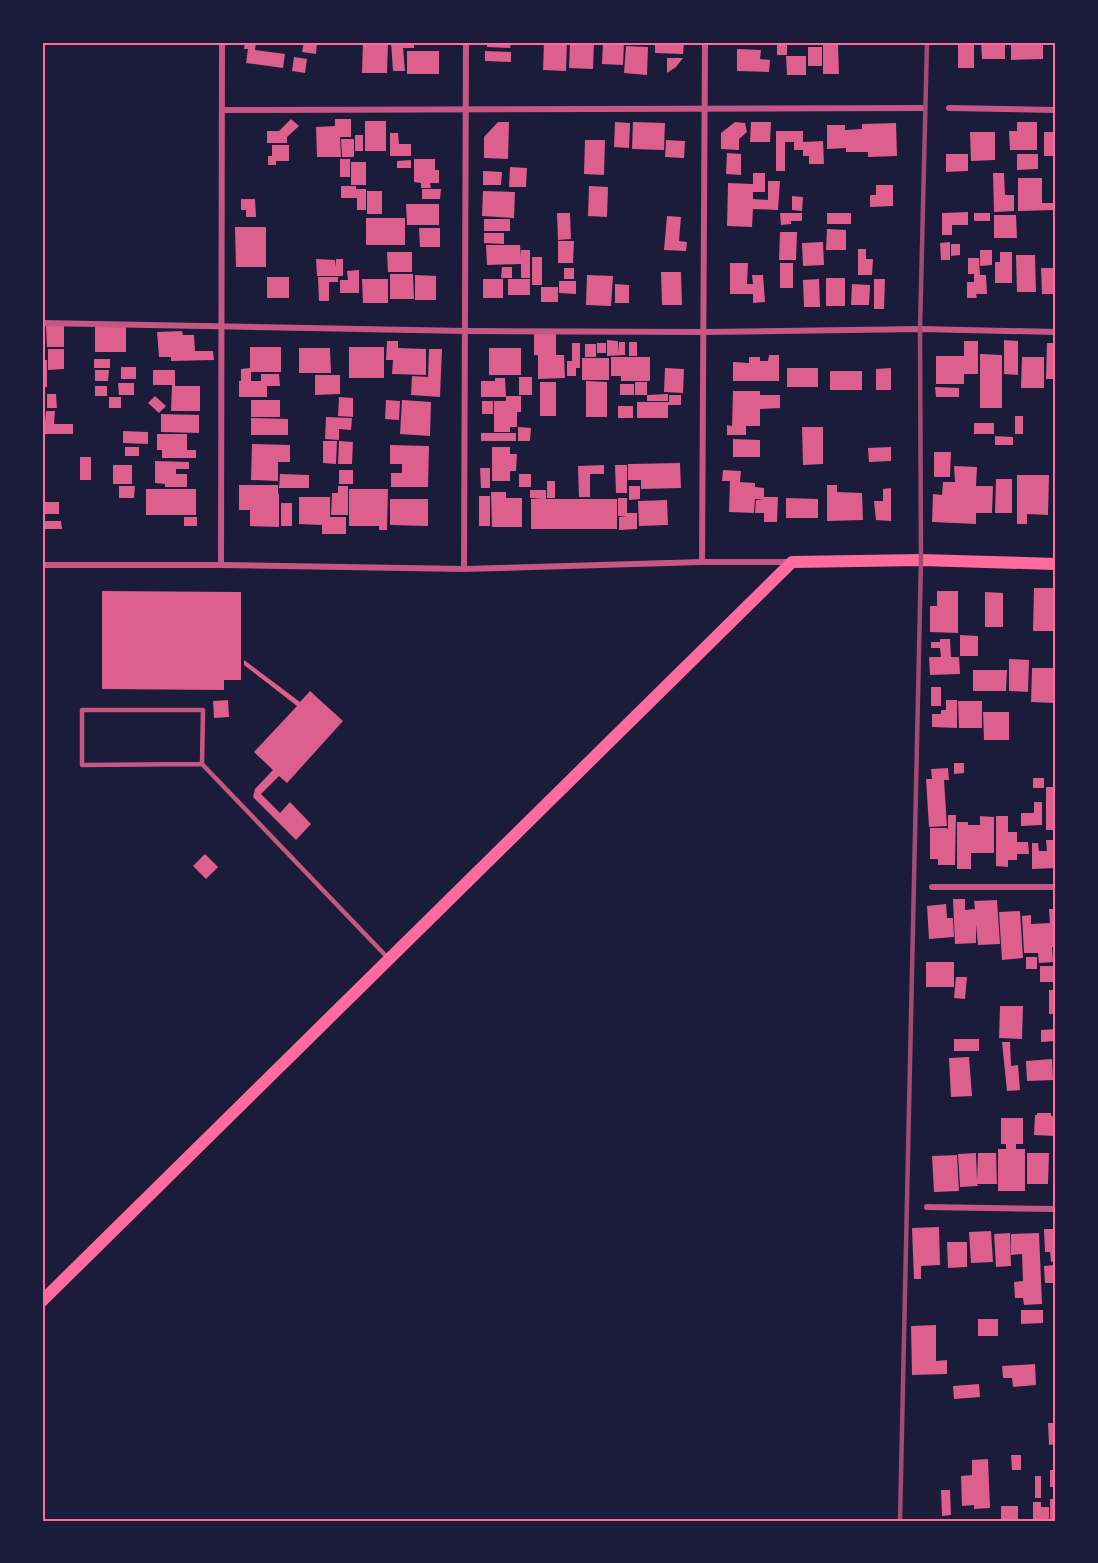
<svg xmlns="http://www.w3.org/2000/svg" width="1098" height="1563" font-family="'Noto Sans',sans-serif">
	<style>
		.building { fill: #dd5f8e }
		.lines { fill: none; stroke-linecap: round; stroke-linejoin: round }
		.service { stroke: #c65784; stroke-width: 4.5 }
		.minor { stroke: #c65784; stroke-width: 6 }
		.secondary { stroke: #ff6b9d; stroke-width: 12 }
		.rail { stroke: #a44b75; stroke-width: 4.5 }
		.neatline { fill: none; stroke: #ff6b9d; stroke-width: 2 }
	</style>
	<rect width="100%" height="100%" fill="#1b1b3a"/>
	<g class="building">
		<path d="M245,42H256L255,50L285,54L283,68L246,63L248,49H244Z"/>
		<path d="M304,42H317L316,54L302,52Z"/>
		<path d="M363,42H388L387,73H362Z"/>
		<path d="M391,42H414V48H403L405,71H393Z"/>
		<path d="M487,42H511L510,48L487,47Z"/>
		<path d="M544,42H567L566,71L543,70Z"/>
		<path d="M570,42H594L593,69L569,68Z"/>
		<path d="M603,42H624L623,65L602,64Z"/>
		<path d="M655,42L684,43L683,54L655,53Z"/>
		<rect x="777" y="42" width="10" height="13"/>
		<rect x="958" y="42" width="16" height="26"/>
		<path d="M981,42H1005V59H982Z"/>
		<path d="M1011,42H1043V59L1011,60Z"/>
		<path d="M823,45H838L839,74H823Z"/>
		<path d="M626,46L648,47L647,75L624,73Z"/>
		<rect x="808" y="47" width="14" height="19"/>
		<path d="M737,49L761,50L760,59L770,60L769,72L737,71Z"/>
		<rect x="407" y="51" width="32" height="23"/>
		<path d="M485,51L511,52V62L485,61Z"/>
		<path d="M786,56H806V75H787Z"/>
		<path d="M294,57L307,59L305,73L292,71Z"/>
		<path d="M667,58H683L676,67L667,73Z"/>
		<path d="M291,119L299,126L287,137V143H267V131H279Z"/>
		<path d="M335,119H351V137H340L341,157H317L316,127L335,126Z"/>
		<rect x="365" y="121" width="21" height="30"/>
		<path d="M498,122H509L508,159L484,158V137Z"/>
		<path d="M615,122L630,123L629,148L614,147Z"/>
		<path d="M633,122L665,123L664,150L632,149Z"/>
		<path d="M735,122L745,123L747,132L739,139V150L721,149V133Z"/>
		<path d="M751,122H771L770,142H750Z"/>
		<path d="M1017,122H1037V150H1010L1009,131H1017Z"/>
		<path d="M896,123L897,156L868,157V152H846V148L827,149V125H845V130L862,129V124Z"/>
		<path d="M776,131H803V142L823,141L824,164H809V156H803V150H794V142H785V171H776Z"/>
		<path d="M970,132H995V160L971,161Z"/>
		<rect x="1044" y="132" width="12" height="24"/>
		<path d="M390,133H398L399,144H411V156H390Z"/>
		<rect x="355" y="135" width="8" height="16"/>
		<path d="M341,139H354V157H342Z"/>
		<path d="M585,140H605L604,175L584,174Z"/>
		<path d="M666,140L685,141L684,158L665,157Z"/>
		<path d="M272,145H289V161H276V165H268V156H272Z"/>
		<path d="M727,153L741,154V175L726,174Z"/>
		<path d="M946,154H968V171L946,172Z"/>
		<path d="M1017,154H1038V169L1017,170Z"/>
		<rect x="340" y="159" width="10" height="18"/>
		<path d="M414,159H435V170H439V183H430L431,188H421V183L414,182Z"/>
		<path d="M411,160V168H397V161Z"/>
		<rect x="351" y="162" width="15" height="23"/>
		<path d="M510,167L527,168L526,187H509Z"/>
		<path d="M483,171L502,172L501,185H483Z"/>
		<path d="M753,173H765V192H753V199L768,200V181H780L778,210L753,209L752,227L727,226L728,183L753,184Z"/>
		<path d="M993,173H1004L1005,195H1014V211L994,212Z"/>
		<path d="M1018,178H1042V203H1056V210L1018,211Z"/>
		<path d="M876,185H893V206L870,207V195H876Z"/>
		<path d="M341,186H356V189H366V210H357V198H341Z"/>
		<path d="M589,186L608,187L607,217L588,216Z"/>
		<path d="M422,189H441L440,199H422Z"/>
		<rect x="367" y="191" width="15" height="23"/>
		<path d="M483,191L515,192L514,218L482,216Z"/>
		<path d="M792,196L803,197L802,211L792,210Z"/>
		<path d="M241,199H255L256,217H246V210H241Z"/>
		<path d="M406,204H439V225H407Z"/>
		<path d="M968,212V225H952V235H942V213Z"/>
		<path d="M557,213H570L571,239L558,240Z"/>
		<path d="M780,213H802V221H791V224L781,225Z"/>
		<rect x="827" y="213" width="24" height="11"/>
		<rect x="974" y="213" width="16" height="8"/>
		<path d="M994,215H1016L1017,238H994Z"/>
		<path d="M667,216L681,217L679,241L687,242L686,251L664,250Z"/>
		<rect x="366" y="218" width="39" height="27"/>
		<rect x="484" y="219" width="26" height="12"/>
		<path d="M235,227H266V267H236Z"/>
		<path d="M419,228H440V247H420Z"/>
		<path d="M827,229L846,230V250H826Z"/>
		<path d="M780,232H797L796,260H779Z"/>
		<path d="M484,233H504V244L484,243Z"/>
		<path d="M558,241H574L573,263H558Z"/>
		<path d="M823,242L824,265L803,266L802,243Z"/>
		<path d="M950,242V260H941L940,243Z"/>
		<path d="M951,244H960V255L951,256Z"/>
		<path d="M486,245H520L521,258V250H530V278H521V264L487,265Z"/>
		<path d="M858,249H866V259H873L872,275H858Z"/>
		<path d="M980,250H992V265L980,266Z"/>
		<path d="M387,252H412V272H388Z"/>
		<path d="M1000,252H1012V283H995V262H1000Z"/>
		<path d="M1016,255H1035L1036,292H1017Z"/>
		<rect x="532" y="257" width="10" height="28"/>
		<path d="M968,258H979L980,275H986L987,294H976L977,298H967V282H974V274H968Z"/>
		<path d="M316,259L335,260L336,267V259H343V276H317Z"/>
		<path d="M730,263H748L747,284H753L752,275H763L765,302L753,303V294H730Z"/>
		<rect x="780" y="263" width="13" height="25"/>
		<path d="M502,267H512V278H501Z"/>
		<rect x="564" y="268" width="10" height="11"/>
		<path d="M1041,268H1056V294H1042Z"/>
		<path d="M359,270V293H340V280H348L347,271Z"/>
		<path d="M661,272H681L682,305H662Z"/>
		<path d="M390,274H413L414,299H390Z"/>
		<path d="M415,275L436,276V300H415Z"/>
		<path d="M587,275L613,276L611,306L586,305Z"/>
		<rect x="267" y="277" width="22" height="21"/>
		<path d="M318,277H338V282H329V301H319Z"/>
		<rect x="826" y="278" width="19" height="28"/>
		<path d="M362,279H388V303H363Z"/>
		<rect x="483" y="279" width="20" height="19"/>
		<rect x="508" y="279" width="22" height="16"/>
		<path d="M819,279L820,307H804L803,280Z"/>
		<path d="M874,279H885L884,309H874Z"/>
		<path d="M559,281H576V294L559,293Z"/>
		<path d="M615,284L629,285V303H615Z"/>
		<path d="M852,284L870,285L869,305H851Z"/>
		<rect x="541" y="287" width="17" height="15"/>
		<path d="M46,326H64V347H47Z"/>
		<rect x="95" y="326" width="31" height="26"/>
		<path d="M182,331L183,335H194L195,351H213L214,360L171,361V357H159L157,332Z"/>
		<path d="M534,333H556V355H564L565,378L538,379V355H534Z"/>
		<path d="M607,340L618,341V353L619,342H625V355L607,356Z"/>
		<path d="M1004,340L1018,341V375L1004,374Z"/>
		<path d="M387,341H398V348L426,349V375L392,374L393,360H386Z"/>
		<path d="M964,341H978V374H964V384H936V356H964Z"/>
		<rect x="629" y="342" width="8" height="14"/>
		<path d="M572,343H580V368H576V376H567V361H572Z"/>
		<rect x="597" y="343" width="9" height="10"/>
		<path d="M1047,343H1056V379H1046Z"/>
		<rect x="585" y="344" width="11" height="13"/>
		<path d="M250,347H281V372H251V381H261V374H279L280,386H267V397H239V381H241V369L250,368Z"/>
		<rect x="349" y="347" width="35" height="31"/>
		<path d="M299,348H330L331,373H299Z"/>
		<rect x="489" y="348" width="32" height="27"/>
		<path d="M48,349H64V369L48,370Z"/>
		<path d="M429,349H442L440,397L411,395L412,376L428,377Z"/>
		<path d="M980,354L1002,355V408H980Z"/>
		<path d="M769,355H779V381H733V362L749,363V357H760V361H768Z"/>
		<path d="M611,357H650V381H621V376H611Z"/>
		<path d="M1022,357H1044V388H1021Z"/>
		<rect x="582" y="358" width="27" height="22"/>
		<rect x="94" y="359" width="16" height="9"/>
		<rect x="42" y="360" width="5" height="27"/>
		<rect x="121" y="367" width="15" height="12"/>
		<path d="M665,368L684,369L683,393L664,392Z"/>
		<rect x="787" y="368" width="31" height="19"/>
		<path d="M891,368V390H876V369Z"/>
		<path d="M95,370H109L108,381H95Z"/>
		<path d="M153,370H175V386H200V411H171L172,385H153Z"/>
		<rect x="830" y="371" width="32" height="19"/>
		<path d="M315,375H340V394L315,395Z"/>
		<rect x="519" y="377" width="13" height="18"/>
		<path d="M495,378H505L506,397H481V381H495Z"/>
		<path d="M586,381L607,382V417H586Z"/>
		<rect x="540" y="382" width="16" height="34"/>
		<rect x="635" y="382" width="12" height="13"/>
		<path d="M118,383H134V395H119Z"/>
		<rect x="620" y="384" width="14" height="11"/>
		<rect x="95" y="386" width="12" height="10"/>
		<path d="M935,387L959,388V397H936Z"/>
		<path d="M733,391H760V395H780V408L760,409V426H746V435H727V425L732,426Z"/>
		<path d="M47,394H56L57,408H47Z"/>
		<path d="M668,394V401H647V395Z"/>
		<path d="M669,395H681V405H668V418H637V402H669Z"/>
		<path d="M155,396L166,406L159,413L148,403Z"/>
		<path d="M506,396H521V412H517V427H510V432H494V401H506Z"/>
		<rect x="109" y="397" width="12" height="11"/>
		<path d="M339,397L353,398V417L338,416Z"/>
		<rect x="251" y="400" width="29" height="17"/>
		<path d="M386,400L400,401L399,420L385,419Z"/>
		<path d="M402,400L431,402L430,436L400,434Z"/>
		<rect x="482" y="401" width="11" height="13"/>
		<rect x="618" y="406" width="15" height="12"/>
		<path d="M46,411H55L54,424H73V434H44Z"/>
		<path d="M161,414L199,415V433L161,432Z"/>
		<rect x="1015" y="416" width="8" height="18"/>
		<path d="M326,417L352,418L351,430L339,429V440L325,439Z"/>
		<path d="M251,418L288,419V435H251Z"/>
		<rect x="974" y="423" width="20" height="11"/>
		<path d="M518,427L531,428L530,441H518Z"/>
		<path d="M802,427H823V464L803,465Z"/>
		<path d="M123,431L148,432V444L123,443Z"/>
		<rect x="481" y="433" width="35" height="8"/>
		<path d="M157,434H187V450H196V458H162V450H157Z"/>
		<path d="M995,436L1013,437V445H995Z"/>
		<path d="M733,439L760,440V457H733Z"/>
		<path d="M323,441H337L336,464L323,463Z"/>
		<path d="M339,441L353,442L352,464H338Z"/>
		<path d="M252,444L290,445V462H278V481L251,480Z"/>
		<path d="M390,445L429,446L428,487H391V473H402V464H390Z"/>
		<rect x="125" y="447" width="14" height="9"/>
		<path d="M492,447H510V454H517L516,471H510V481H492Z"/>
		<path d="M891,447V461L869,462L868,448Z"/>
		<path d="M934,452H951L950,477H934Z"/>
		<rect x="80" y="457" width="11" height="23"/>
		<path d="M155,461L189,462V469H176V474H187V487H165V484L155,483Z"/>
		<path d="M680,463L681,488L641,489V480H628V464Z"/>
		<rect x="113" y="465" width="19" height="19"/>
		<path d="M604,465V474H590V497H579L578,466Z"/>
		<path d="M615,465H627V493H616Z"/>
		<path d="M954,466L977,467L976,486H993L992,513H976V524L932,522L933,494L942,495L943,482H955Z"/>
		<path d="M480,468H490V488H481Z"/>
		<rect x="339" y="470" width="14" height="14"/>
		<path d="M723,470L741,471L740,482L755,483V487L764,488V497H778L777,522H764V513H755L756,500L765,499H755L754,513L729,512L730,481H722Z"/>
		<path d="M280,474L309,475V488H279Z"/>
		<rect x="519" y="474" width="12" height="13"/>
		<path d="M1017,475H1049L1048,515L1027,514V524H1017Z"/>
		<path d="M996,479H1012V513H995Z"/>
		<rect x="1053" y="479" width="3" height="43"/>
		<rect x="547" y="481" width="8" height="17"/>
		<path d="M239,485H278V494L279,493V527L250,526V510H239Z"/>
		<path d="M827,485H837V492L862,493L863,520L827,521Z"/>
		<path d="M119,486H135L134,498H119Z"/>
		<path d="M338,486H348V515H331L332,493H338Z"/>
		<path d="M629,486H640V499L629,500Z"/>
		<path d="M891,488V521L876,520L874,501H883V489Z"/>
		<rect x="146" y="489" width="50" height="26"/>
		<path d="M349,489H388L387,530H379V526H349Z"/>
		<path d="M530,490H546V499H617V529H531V499L542,498H530Z"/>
		<path d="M491,492H506V498H522V527H492Z"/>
		<rect x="479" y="496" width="11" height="30"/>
		<path d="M299,497H330V517H346V534H322V525L299,524Z"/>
		<path d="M618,498H627V513H637V529L619,530V517L627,516H618Z"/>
		<path d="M786,498L818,499V518H786Z"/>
		<path d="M390,499H428V526L390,525Z"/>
		<path d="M667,500L668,525L639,526L638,501Z"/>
		<rect x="42" y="502" width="17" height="12"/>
		<rect x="281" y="503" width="11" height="23"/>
		<rect x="184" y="517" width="13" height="9"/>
		<path d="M42,521H61L62,529H42Z"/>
		<path d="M1034,588H1055V631H1033Z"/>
		<path d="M102,591L241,592V680H224V690L102,689Z"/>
		<path d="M937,591H958V633L930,632V606H937Z"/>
		<path d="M985,592L1003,593V627H985Z"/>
		<path d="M960,635L978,636V656H960Z"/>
		<path d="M940,639H950L951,657H959L960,674L930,675L929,657H941L940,648H931V642H940Z"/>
		<path d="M1009,659L1029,660L1028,692L1009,691Z"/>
		<path d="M244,660L300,702L310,691L343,721L287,783L279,776L261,794L280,813L290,802L311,824L296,840L253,797L255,789L273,770L254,752L297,706L244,665Z"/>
		<path d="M1032,668H1056V703L1031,702Z"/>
		<path d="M973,670H1007L1006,691H973Z"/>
		<rect x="931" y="687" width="10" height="19"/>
		<path d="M228,700L229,717L214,718L213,701Z"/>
		<path d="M946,700H957V728L932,727V714H941V710H946Z"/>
		<path d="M958,701H982V728H959Z"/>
		<path d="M983,712H1009V740H984Z"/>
		<path d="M954,763H964V773L954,774Z"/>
		<path d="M948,768L949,780H944L947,826L929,827L926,779H932L931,769Z"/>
		<rect x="1033" y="778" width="11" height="10"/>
		<rect x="1046" y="787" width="10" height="43"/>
		<path d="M1034,802H1042V825L1021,826V813H1034Z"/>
		<path d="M948,815H956L955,865H938V859H930V828H947L948,830Z"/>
		<path d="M980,816L994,817V853H971V869H957V822H968V825H980Z"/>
		<path d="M996,816H1008V832H1017V842H1028L1029,854H1017V860H1008V867L996,866Z"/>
		<path d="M1046,840H1056V868L1032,869V843H1038L1039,851H1047Z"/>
		<path d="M205,854L218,867L206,879L193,866Z"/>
		<path d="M953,899H965V910L975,909L974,901L997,900L1000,944L978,945L976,924V943L955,944Z"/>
		<path d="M946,904L947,918H953L954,937L929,939L927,906Z"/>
		<path d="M1049,909H1056V947H1052L1053,962L1039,963L1038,953H1024L1022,916L1031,915V924L1050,923Z"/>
		<path d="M1020,911L1023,958L1002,960L999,912Z"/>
		<rect x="1026" y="957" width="11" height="12"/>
		<rect x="926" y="962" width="28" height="25"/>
		<rect x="1040" y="966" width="14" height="16"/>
		<path d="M956,977H967L965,999L954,998Z"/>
		<rect x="1049" y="990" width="7" height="24"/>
		<path d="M1000,1006H1023L1022,1039L999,1038Z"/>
		<path d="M1056,1029V1041L1041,1042V1030Z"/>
		<rect x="954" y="1039" width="25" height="12"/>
		<path d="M1002,1042H1010L1011,1066L1018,1065L1020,1090L1007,1091Z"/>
		<path d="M969,1057L972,1096L951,1097L949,1058Z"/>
		<path d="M1052,1059L1053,1080L1027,1081L1026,1061Z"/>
		<path d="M1037,1113H1051V1116H1056L1055,1136L1034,1135L1035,1115H1037Z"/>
		<path d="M1001,1118H1023V1144H1016V1149H1025V1191H998V1149H1006V1144H1001Z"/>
		<path d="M976,1153L977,1181L978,1153H996L997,1184H977L978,1186L960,1187L958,1154Z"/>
		<path d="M1027,1153H1049L1048,1184H1027Z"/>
		<path d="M957,1155L959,1191L934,1192L932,1156Z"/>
		<path d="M939,1227L940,1265L921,1266V1279H914L912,1228Z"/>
		<path d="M1044,1229H1056V1261L1051,1262L1050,1252H1045Z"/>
		<path d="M991,1231L993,1262L971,1263L969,1232Z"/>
		<path d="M1010,1233L1011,1266L996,1267L994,1234Z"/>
		<path d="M1039,1233L1042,1304L1024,1305L1023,1298H1015L1014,1282L1023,1281L1022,1254L1011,1255V1234Z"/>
		<path d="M947,1242H967V1267L948,1268Z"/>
		<path d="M1056,1265V1283H1045L1044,1266Z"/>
		<path d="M1021,1310H1043V1323L1021,1324Z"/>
		<rect x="978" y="1319" width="20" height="17"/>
		<path d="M936,1325V1361L947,1360V1374L912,1375L911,1326Z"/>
		<path d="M1035,1364L1036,1385L1013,1387L1012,1378H1003L1002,1366Z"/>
		<path d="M979,1384L980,1397L954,1399L953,1386Z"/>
		<path d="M1048,1423H1056V1444L1049,1445Z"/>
		<path d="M1011,1455H1021V1470H1012Z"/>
		<path d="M988,1459L990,1508L974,1509V1505L962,1506L961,1476L972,1475V1460Z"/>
		<rect x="1050" y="1470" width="6" height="17"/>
		<rect x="1035" y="1476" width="6" height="22"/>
		<path d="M941,1490H950L951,1515L942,1516Z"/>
		<rect x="1050" y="1499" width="6" height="22"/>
		<path d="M1033,1502H1041V1507H1049V1521H1033Z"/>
		<rect x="1001" y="1506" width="17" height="15"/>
	</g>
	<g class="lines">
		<path class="service" d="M202,764L203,710H82V765L202,764L388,958"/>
		<g class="minor">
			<path d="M949,108L1056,110"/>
			<path d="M222,110L924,108"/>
			<path d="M42,323L465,331L704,332L920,329L1056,332"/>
			<path d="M702,562L705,42"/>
			<path d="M42,565H221L464,569L702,562H791"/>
			<path d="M221,565L222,42"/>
			<path d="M464,569L466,42"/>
			<path d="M932,887H1056"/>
			<path d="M927,1207L1056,1209"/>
		</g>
		<path class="secondary" d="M42,1301L792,562L921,560L1056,564"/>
		<path class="rail" d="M900,1521L921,560L920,329L927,42"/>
	</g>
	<rect width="1098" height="1563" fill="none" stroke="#1b1b3a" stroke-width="87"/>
	<rect x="44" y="44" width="1010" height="1476" class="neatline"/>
</svg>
